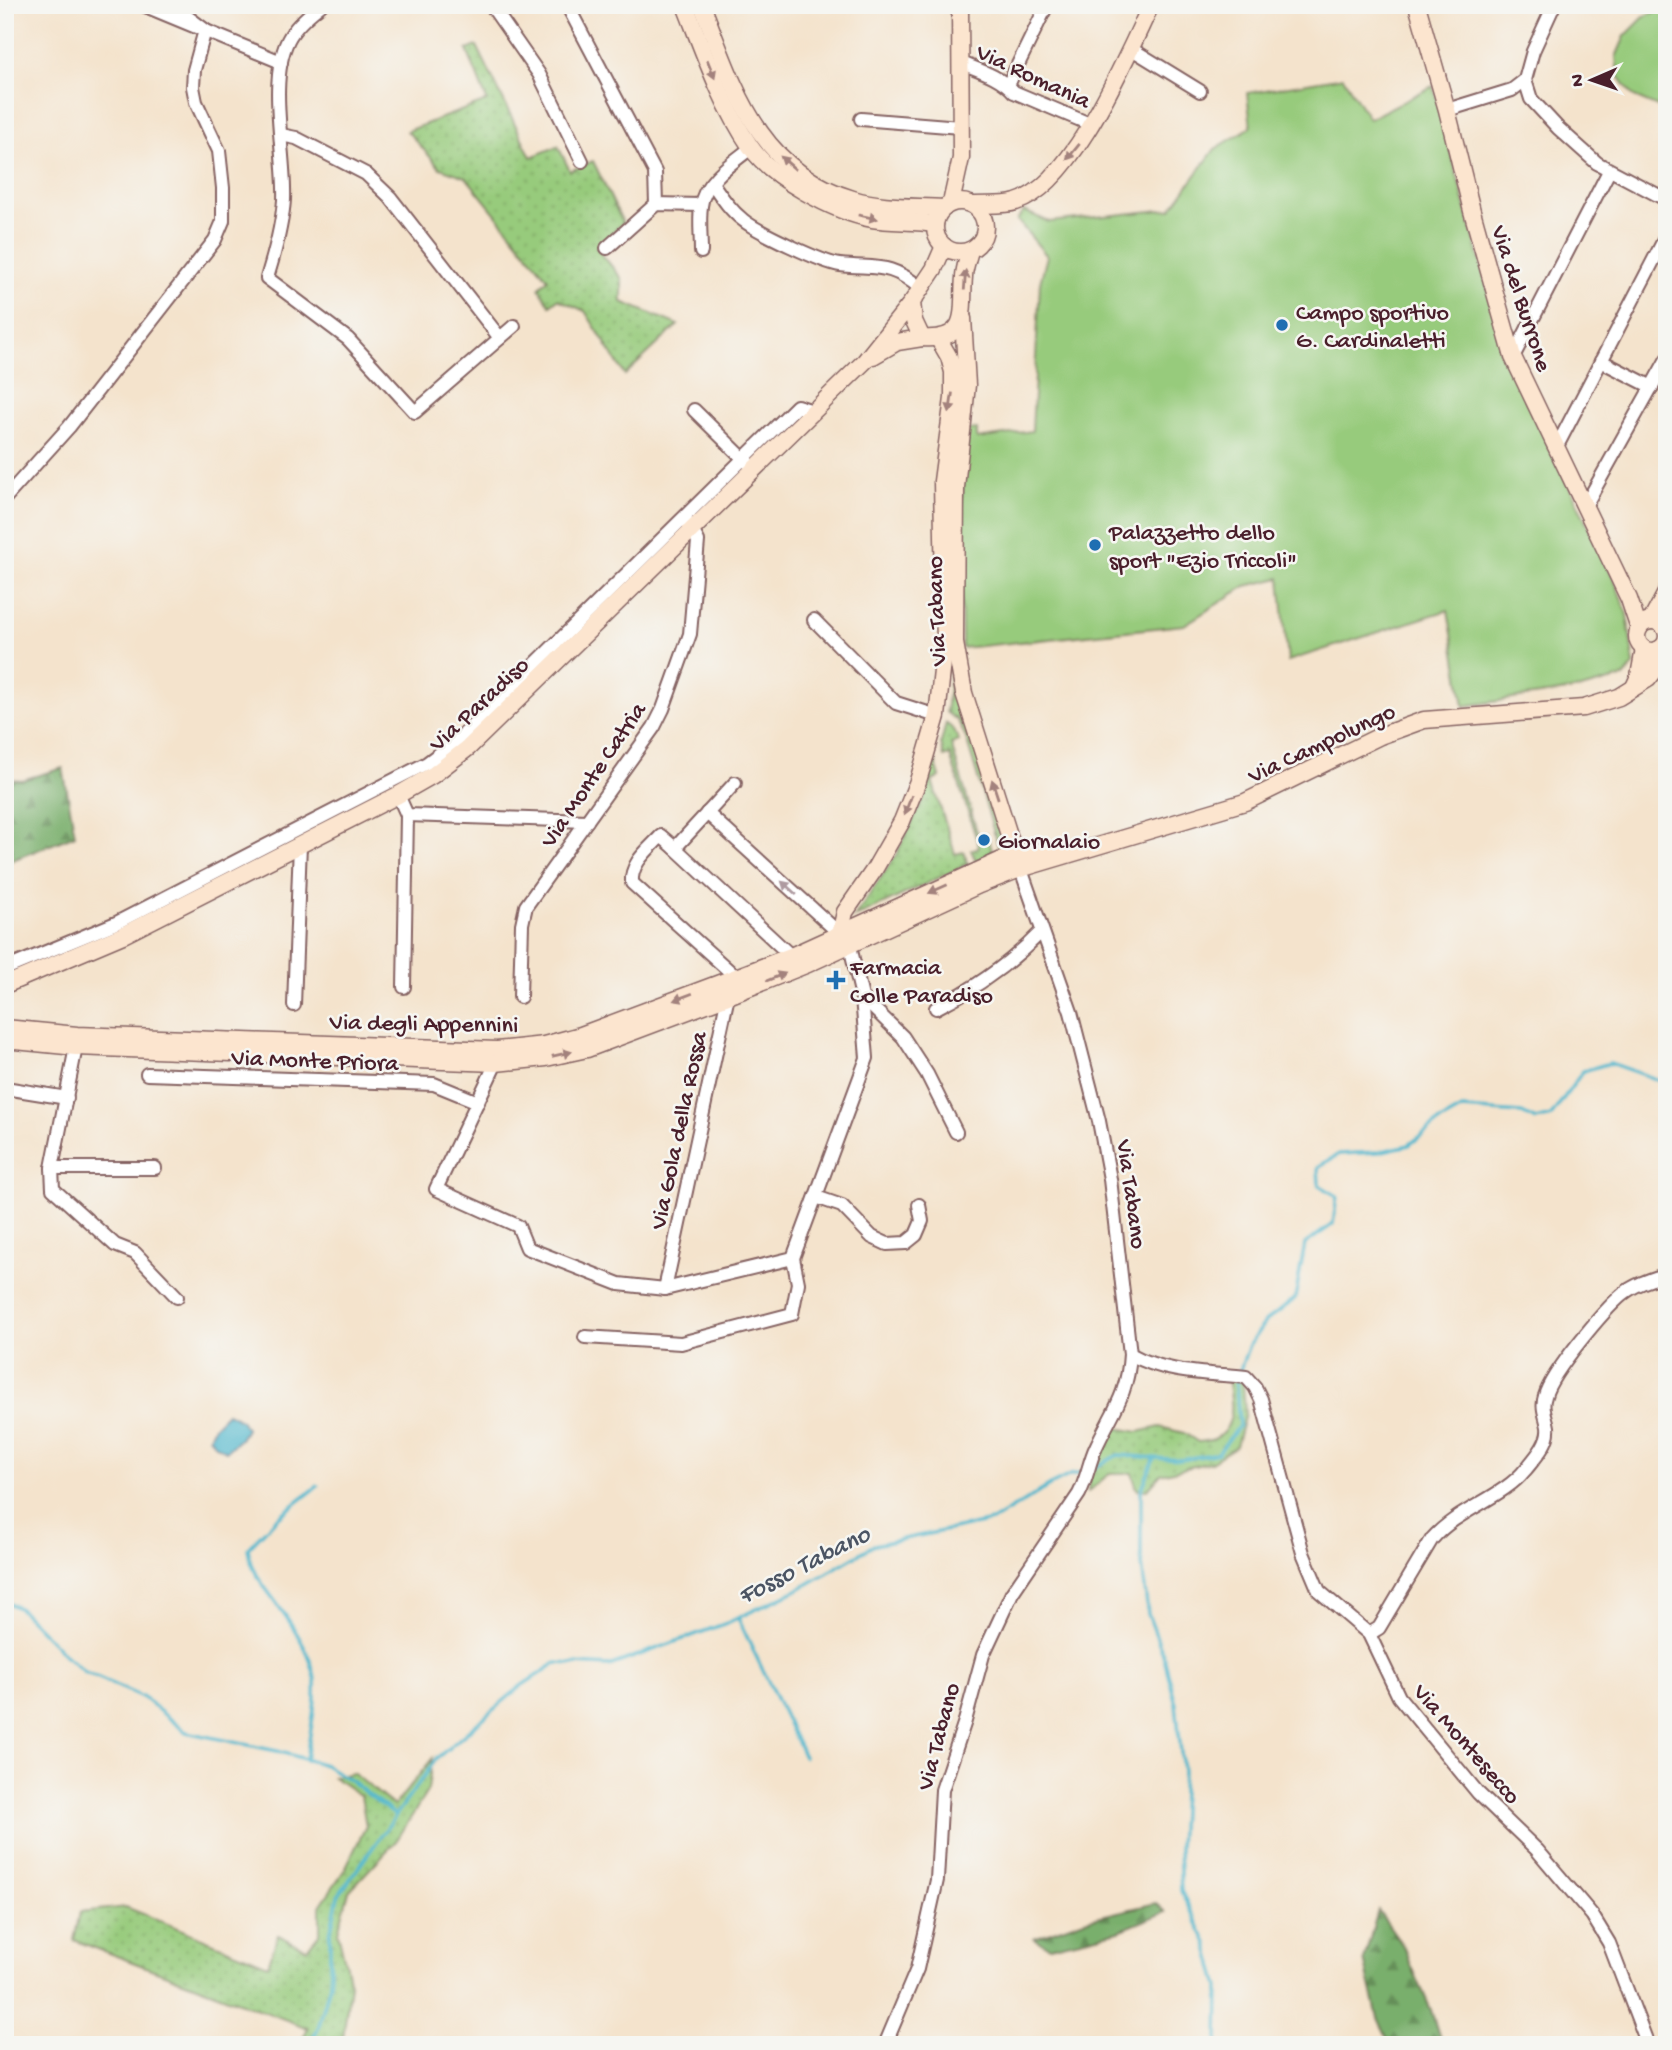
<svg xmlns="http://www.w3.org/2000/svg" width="1672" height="2050" font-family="'Gochi Hand',sans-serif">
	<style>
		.grass { fill: url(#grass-dots); stroke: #707554; stroke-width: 2 }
		.forest { fill: url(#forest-firs); stroke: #62674c; stroke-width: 2 }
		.park { fill: #97cb7c; stroke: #707554; stroke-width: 2 }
		.water { fill: #4eb6cc; stroke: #4c6a7c; stroke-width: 2 }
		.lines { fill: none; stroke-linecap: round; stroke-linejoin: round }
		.stream { stroke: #4eb6cc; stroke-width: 3.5 }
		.street-casing { stroke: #866463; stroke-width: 16 }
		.secondary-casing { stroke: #866463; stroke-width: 19 }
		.street { stroke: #fff; stroke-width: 12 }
		.secondary { stroke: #fce5cf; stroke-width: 16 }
		.oneway { fill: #a3827d }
		.oneway2 { fill: #ae9aa0 }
		.poi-dot { fill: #1f6fb2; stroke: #f6f6f2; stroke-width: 2.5 }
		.labels { text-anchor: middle; stroke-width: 5; stroke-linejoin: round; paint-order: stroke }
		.street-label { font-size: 24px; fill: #4a1f2b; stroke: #f6f6f2 }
		.poi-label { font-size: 24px; fill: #4a1f2b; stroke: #f6f6f2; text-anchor: start }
		.water-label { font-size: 26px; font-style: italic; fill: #4b5463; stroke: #f6f6f2 }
	</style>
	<defs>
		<pattern id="grass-dots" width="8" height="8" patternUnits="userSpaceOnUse" patternTransform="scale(1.75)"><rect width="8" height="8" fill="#97cb7c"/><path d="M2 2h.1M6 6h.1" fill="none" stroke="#84ae6b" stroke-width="1.8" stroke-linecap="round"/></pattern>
		<pattern id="forest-firs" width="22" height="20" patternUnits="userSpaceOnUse" patternTransform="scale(1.75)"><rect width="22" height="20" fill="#79af6c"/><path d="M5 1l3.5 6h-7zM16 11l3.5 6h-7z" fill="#658e59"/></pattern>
	</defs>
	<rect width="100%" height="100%" fill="#f6f6f2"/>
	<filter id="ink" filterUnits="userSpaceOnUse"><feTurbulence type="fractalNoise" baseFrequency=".0143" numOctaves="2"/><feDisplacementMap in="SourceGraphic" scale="14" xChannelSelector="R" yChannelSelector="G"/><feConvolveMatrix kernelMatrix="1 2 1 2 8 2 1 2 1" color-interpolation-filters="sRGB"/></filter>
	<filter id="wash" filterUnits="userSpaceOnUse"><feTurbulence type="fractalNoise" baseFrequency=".00686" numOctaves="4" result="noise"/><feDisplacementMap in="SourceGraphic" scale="28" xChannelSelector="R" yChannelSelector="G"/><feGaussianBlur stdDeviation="1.57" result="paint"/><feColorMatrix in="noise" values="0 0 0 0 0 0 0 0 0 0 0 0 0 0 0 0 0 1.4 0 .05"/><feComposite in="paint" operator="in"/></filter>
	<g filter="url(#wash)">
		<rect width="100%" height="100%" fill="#f4e3cc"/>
		<g class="grass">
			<path d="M477,46L531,157L558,146L570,171L593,161L623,223L596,247L622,279V302L678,325L625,375L585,311L558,299L550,305L539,288L548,279L466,177L440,168L407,131L487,101L467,50Z"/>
			<path d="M952,664L1005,846L999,849L966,738L958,721L946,712Z"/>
			<path d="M946,723L954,730L959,741L951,744L978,835L986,833L993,852L976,861L971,850L979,847L950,755L944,757L941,743Z"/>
			<path d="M934,758L940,777L932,781L955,854L964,852L968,864L854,918L896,855L925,796Z"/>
			<path d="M1228,1379H1243L1245,1414L1236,1446L1211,1462L1161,1474L1147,1490L1137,1489L1132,1473H1110L1088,1492L1089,1476L1111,1427L1138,1432L1160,1427L1184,1433L1198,1442C1202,1441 1210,1441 1214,1439C1237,1428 1232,1399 1228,1379Z"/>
			<path d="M432,1759L428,1790L397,1840L349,1891L338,1932L350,1984L343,2038L322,2040L318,2045H299L308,2028L74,1940L80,1912L126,1907L268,1965L278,1935L307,1949L320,1933V1906L345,1869L366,1826L361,1796L333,1777L353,1773L394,1806Z"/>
		</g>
		<g class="forest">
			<path d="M63,768L75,835L5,863V779L22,780Z"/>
			<path d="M1156,1903L1166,1912L1119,1931L1050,1947L1034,1938L1084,1920Z"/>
			<path d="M1378,1910L1402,1944L1431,2010L1442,2045H1390L1378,2018L1364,1960Z"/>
		</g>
		<g class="park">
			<path d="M1667,6V111L1634,97L1618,75L1616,57L1625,36L1645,16Z"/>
			<path d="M1343,77L1369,119L1433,86L1504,349L1615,582L1627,613L1634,665L1624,677L1581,689L1464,706L1448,610L1288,661L1280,578L1246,586L1184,625L962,648L960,518L968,430L977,429V439L1032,431L1040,283L1047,256L1017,220L1024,211L1049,222L1171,209L1215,149L1251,127L1247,93Z"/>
		</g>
		<path class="water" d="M227,1413L241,1420L246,1429L240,1439L226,1451L216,1445L209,1437L214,1426Z"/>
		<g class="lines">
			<g class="stream">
				<path d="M1154,1458L1141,1491V1556L1148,1614L1163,1654L1176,1704L1183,1772L1179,1849L1181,1891L1207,1943L1219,1987L1218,2045"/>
				<path d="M1092,1469L1118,1455L1180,1460L1218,1453L1239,1426L1236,1381L1249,1345L1265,1322L1295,1299L1305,1244L1333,1224L1337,1196L1319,1185L1318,1167L1339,1154L1378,1152L1409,1145L1439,1122L1462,1109L1522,1113L1536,1120L1551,1116L1583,1071L1610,1063L1667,1083"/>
				<path d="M5,1601L20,1609L67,1657L85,1672L142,1697L186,1732L277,1751L325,1765L351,1781L395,1815"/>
				<path d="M738,1618L804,1757"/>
				<path d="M306,1760C309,1734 320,1695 313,1669C307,1648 293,1626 280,1608C266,1588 251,1573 248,1548L276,1519L318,1486"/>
				<path d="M308,2045L318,2029L330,1984V1934L338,1896L437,1758L521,1686L556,1663L609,1666L727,1623L801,1588L874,1545L992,1521L1054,1483L1070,1475L1085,1472"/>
			</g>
		</g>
	</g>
	<g filter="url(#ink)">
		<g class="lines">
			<defs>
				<g id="street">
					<path d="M143,5L281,62"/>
					<path d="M321,5C308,15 295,26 288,40C267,83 286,153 284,200C282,227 275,252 267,278L348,339L415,412L514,326"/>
					<path d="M491,5L539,74L582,161"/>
					<path d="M567,5L655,172L656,204"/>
					<path d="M1130,48L1200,91"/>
					<path d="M959,62C978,70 1000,76 1014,92L1092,125"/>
					<path d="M1525,80L1531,99L1558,128L1597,163L1667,200"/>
					<path d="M1008,85L1047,5"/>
					<path d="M1447,110L1512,90L1525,80L1533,51L1554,5"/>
					<path d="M861,119L960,127"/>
					<path d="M281,135L296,138L366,174L390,197L500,338"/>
					<path d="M712,183C721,196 730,210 743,220C756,231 823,263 840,265C876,269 890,262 920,288"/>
					<path d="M607,248L656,204L700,205"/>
					<path d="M701,252C701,237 699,221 701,206C703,182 733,162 751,148"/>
					<path d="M1513,357L1609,171"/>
					<path d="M1601,361L1652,387"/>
					<path d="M694,410L749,464"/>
					<path d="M1556,448L1664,240"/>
					<path d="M5,498L69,427L215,240L223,221V188L219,151L196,102L193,87L194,70L205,30L185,15L176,5"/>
					<path d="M1585,506L1667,359"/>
					<path d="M814,620L896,703L937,716"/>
					<path d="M735,783L675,848L661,836C649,849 630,863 632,883L736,977"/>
					<path d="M398,795L407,815L587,821"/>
					<path d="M707,813L840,934"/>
					<path d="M675,848L791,956"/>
					<path d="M850,946L862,997L903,1037L927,1074L956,1132"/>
					<path d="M5,969L116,923L427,763L459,739L797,406L813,411"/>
					<path d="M404,987L407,815"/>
					<path d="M520,997L522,924L526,906L654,727L663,709L690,634L698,541L688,523"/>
					<path d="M294,1005L300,844"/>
					<path d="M936,1008C976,988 1011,963 1042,931"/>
					<path d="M76,1047L52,1168L53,1189L115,1245L135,1253L177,1297"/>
					<path d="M497,1057L496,1063L436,1189L518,1226L527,1248L619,1284L665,1289L793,1258L867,1058L862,997"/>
					<path d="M147,1074L434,1084L478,1102"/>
					<path d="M5,1088L67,1098"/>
					<path d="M52,1168H155"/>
					<path d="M816,1197L842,1206L872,1237L887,1244L906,1243L916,1235L922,1221L919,1205"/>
					<path d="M665,1289L728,996L726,991"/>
					<path d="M585,1337L681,1343L792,1314L798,1283L793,1258"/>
					<path d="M1130,1354C1166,1374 1207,1373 1246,1377L1255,1387L1261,1399L1303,1553L1319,1591L1369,1634L1399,1697L1478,1793L1537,1850L1592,1915L1609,1943L1648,2045"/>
					<path d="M1369,1634L1379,1628L1432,1539C1458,1509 1503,1498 1526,1469C1535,1458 1550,1442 1548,1427C1546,1415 1541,1408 1545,1396C1551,1373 1604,1310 1623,1294C1635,1284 1652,1279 1667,1274"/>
					<path d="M885,2045L917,1969L937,1880L942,1790L965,1721L983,1655L1012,1593L1079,1494C1087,1479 1089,1462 1096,1447C1112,1412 1128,1395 1130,1354L1110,1179L1099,1121L1071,1012L1018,861"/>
				</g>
				<g id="secondary">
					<path d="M685,5C704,53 721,103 750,146C771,178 834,212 872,219C892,222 914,221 935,224"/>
					<path d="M702,5C735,89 757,170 853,199C881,208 915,206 944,208"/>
					<path d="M1417,5L1447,110L1472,211L1513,357L1629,599L1639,629"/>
					<circle cx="960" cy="227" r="25"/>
					<path d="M951,203L961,158L960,5"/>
					<path d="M973,205C987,204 1004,206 1016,202C1073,185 1126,57 1151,5"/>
					<path d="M944,246L934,269L912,302L914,321L922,338C971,341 961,311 964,277C964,268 968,259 970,250"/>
					<path d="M963,318L967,385L956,487L955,643L964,693L1015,854"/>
					<path d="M873,356L897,342L922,338"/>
					<path d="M1651,621L1667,591"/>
					<circle cx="1652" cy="636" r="15"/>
					<path d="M1634,687L1639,676L1644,649"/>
					<path d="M843,937L840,934L845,912L874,870L902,821L918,781L937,716L945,644L942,481L953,398V372L949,357L938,338"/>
					<path d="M5,985L123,935L398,795L433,775L468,748L865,361L912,302"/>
					<path d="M5,1028L77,1035L497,1050L544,1045L581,1035L736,977L791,956L1015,854L1029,851L1057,853"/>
					<path d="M5,1040L76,1047L496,1063L546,1058L587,1049L728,996L808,964L979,885L1020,869L1245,802L1380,736L1424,720L1584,708L1619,697L1648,679L1656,669L1659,649"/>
				</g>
			</defs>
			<use href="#street" class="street-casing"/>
			<use href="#secondary" class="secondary-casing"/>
			<use href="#street" class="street"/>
			<use href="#secondary" class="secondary"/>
		</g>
		<defs><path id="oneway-solid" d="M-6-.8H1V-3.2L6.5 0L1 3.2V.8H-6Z" transform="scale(1.75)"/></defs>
		<g class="oneway">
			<use href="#oneway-solid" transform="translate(711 69) rotate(68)"/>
			<use href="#oneway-solid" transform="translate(1073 152) rotate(129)"/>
			<use href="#oneway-solid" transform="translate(788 163) rotate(-139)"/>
			<use href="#oneway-solid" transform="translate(868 217) rotate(11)"/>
			<use href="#oneway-solid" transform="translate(965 280) rotate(-86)"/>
			<use href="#oneway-solid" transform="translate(951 403) rotate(98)"/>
			<use href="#oneway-solid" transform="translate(995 789) rotate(-108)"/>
			<use href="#oneway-solid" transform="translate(908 805) rotate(111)"/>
			<use href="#oneway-solid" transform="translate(938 889) rotate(156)"/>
			<use href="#oneway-solid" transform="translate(776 977) rotate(-22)"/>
			<use href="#oneway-solid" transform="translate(683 997) rotate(159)"/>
			<use href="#oneway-solid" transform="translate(562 1054) rotate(-13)"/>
		</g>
		<use class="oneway2" href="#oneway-solid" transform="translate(789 888) rotate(-138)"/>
	</g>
	<g class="poi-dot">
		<circle cx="1282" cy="325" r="7"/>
		<circle cx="1095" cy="545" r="7"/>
		<circle cx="984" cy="840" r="7"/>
		<path d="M832.5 969.5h7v7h7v7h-7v7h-7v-7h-7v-7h7z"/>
	</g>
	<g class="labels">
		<g class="street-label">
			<text transform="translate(1034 75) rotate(25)" y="8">Via Romania</text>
			<text transform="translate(1523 298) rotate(72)" y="8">Via del Burrone</text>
			<text transform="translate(935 611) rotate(-92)" y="8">Via Tabano</text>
			<text transform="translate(478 703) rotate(-43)" y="8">Via Paradiso</text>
			<text transform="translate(1321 742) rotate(-25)" y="8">Via Campolungo</text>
			<text transform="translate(592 774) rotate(-56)" y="8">Via Monte Catria</text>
			<text transform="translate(424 1022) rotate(1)" y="8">Via degli Appennini</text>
			<text transform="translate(315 1059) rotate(2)" y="8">Via Monte Priora</text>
			<text transform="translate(677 1130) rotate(-78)" y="8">Via Gola della Rossa</text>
			<text transform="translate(1133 1194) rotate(82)" y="8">Via Tabano</text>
			<text transform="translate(937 1736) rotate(-75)" y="8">Via Tabano</text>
			<text transform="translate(1468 1743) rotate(49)" y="8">Via Montesecco</text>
		</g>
		<g class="poi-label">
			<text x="1296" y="319">Campo sportivo<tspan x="1296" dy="28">G. Cardinaletti</tspan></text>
			<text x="1109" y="539">Palazzetto dello<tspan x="1109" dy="28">sport "Ezio Triccoli"</tspan></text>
			<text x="998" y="848">Giornalaio</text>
			<text x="850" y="974">Farmacia<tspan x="850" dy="28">Colle Paradiso</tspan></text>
		</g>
		<g class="water-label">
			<text transform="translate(803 1563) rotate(-27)" y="9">Fosso Tabano</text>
		</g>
	</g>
	<rect width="1672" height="2050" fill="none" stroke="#f6f6f2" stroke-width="28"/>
	<g transform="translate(1592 80) rotate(268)" stroke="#f6f6f2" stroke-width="5" paint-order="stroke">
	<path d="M0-5L12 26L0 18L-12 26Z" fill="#4a1f2b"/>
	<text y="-10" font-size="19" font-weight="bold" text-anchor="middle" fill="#4a1f2b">N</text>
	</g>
</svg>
